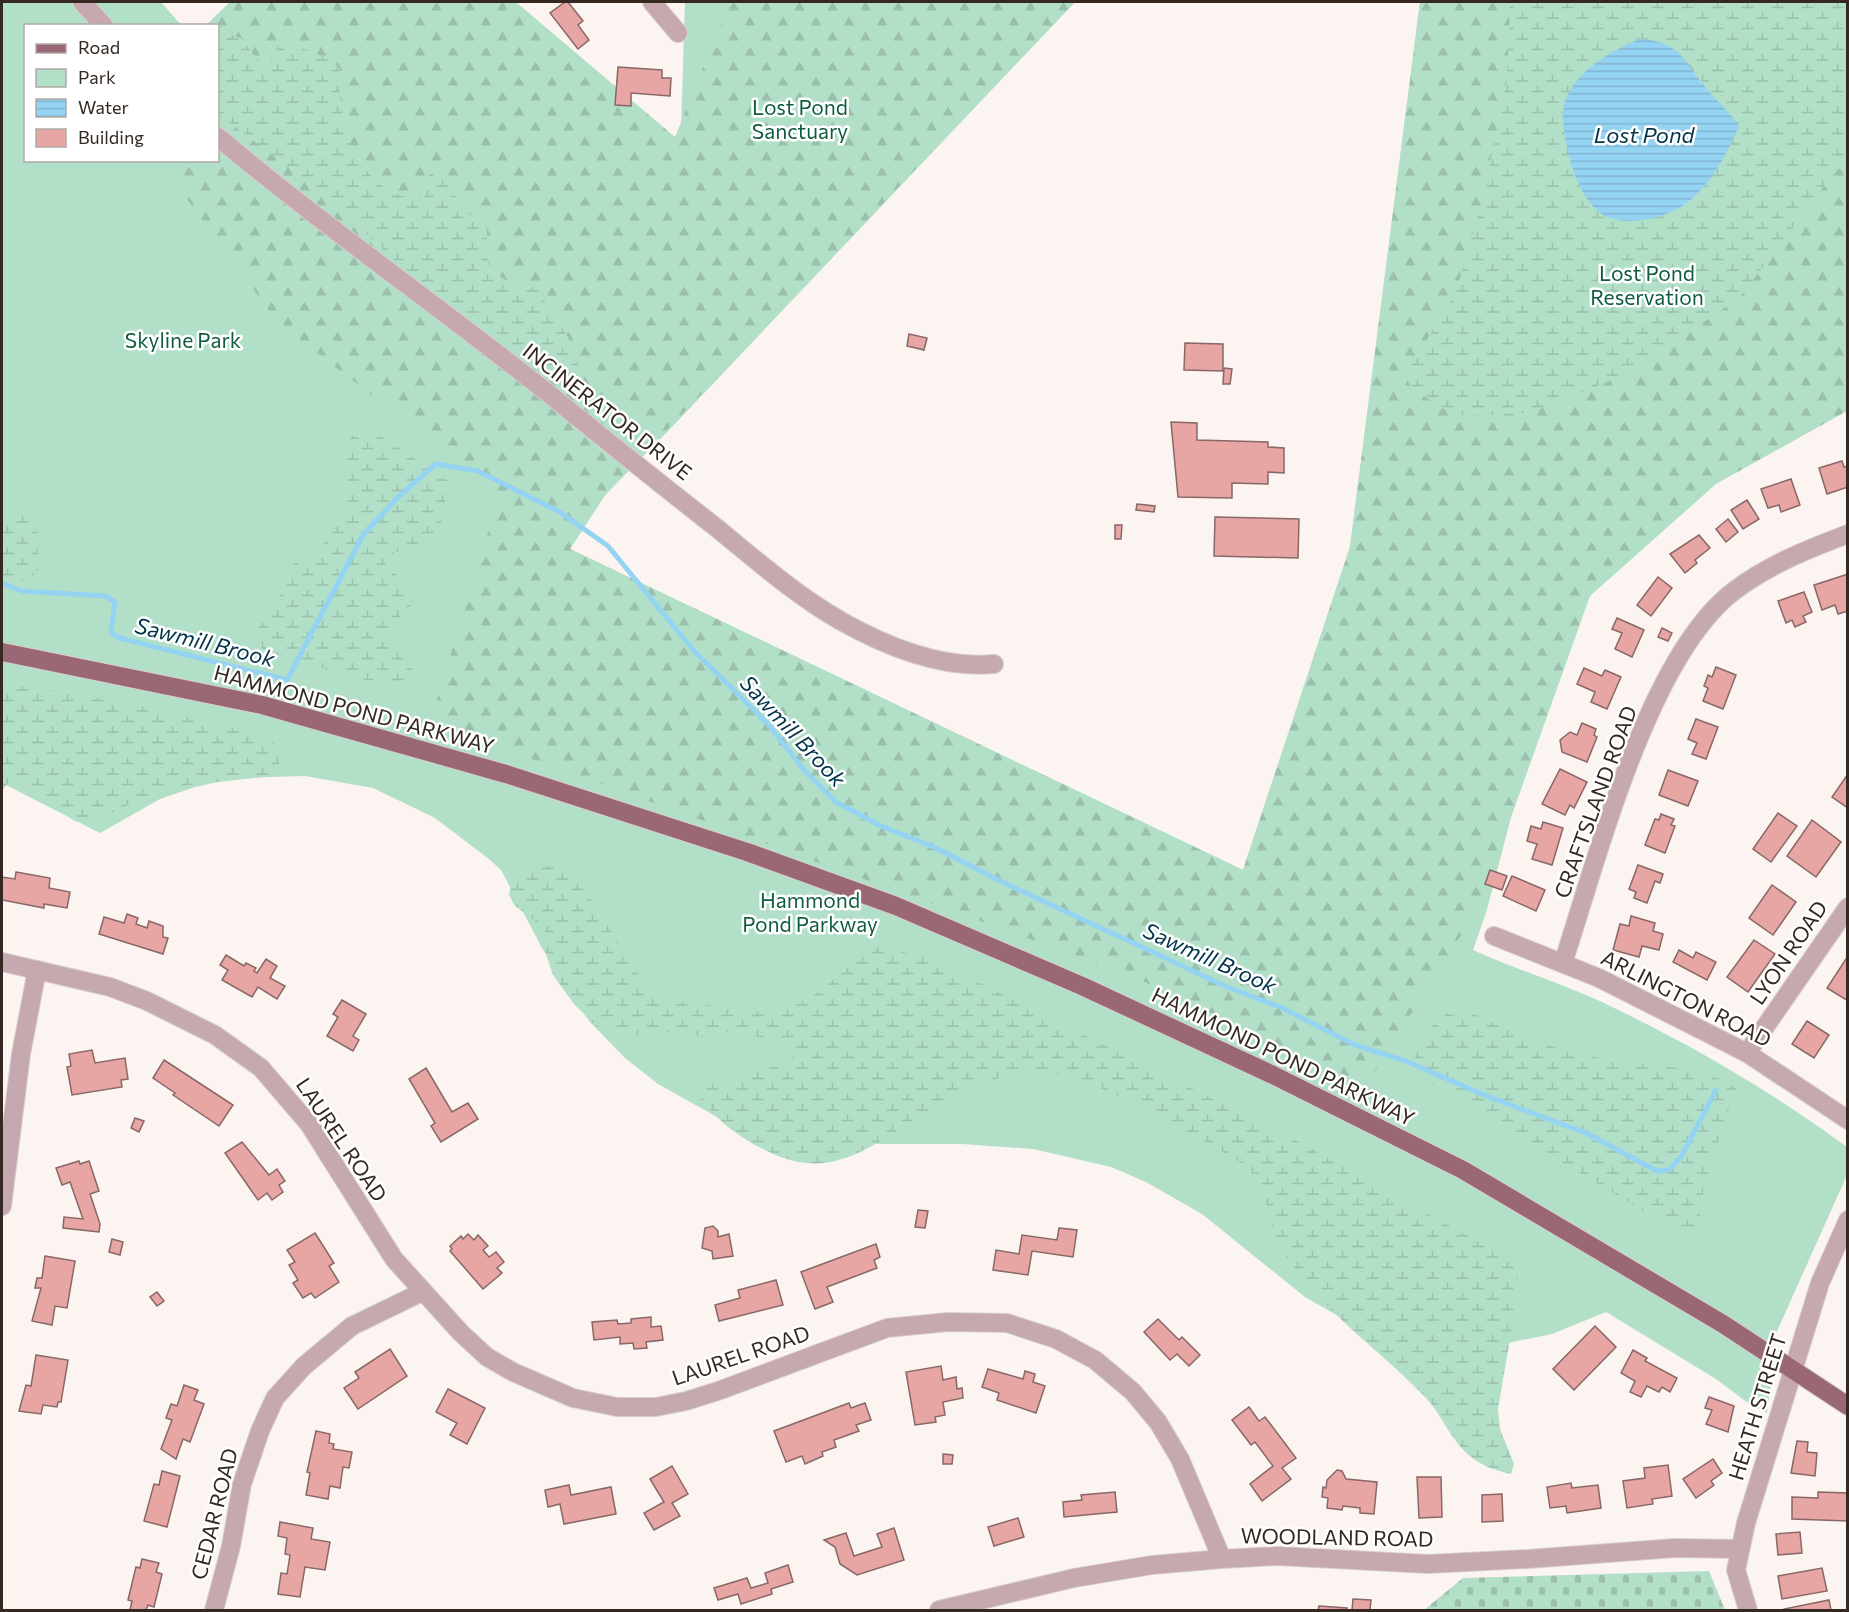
<svg xmlns="http://www.w3.org/2000/svg" width="1849" height="1612" font-family="Commissioner,sans-serif">
	<style>
		.green { fill: #b2dfc8 }
		.forest { fill: url(#forest-firs) }
		.wetland { fill: url(#wetland-marsh); fill-rule: evenodd }
		.cemetery { fill: url(#cemetery-stones) }
		.water { fill: url(#water-rules) }
		.lines { fill: none; stroke-linecap: round; stroke-linejoin: round }
		.stream { stroke: #95d3f3; stroke-width: 5 }
		.building { fill: #e7a6a4; stroke: #886766; stroke-width: 1.5 }
		.minor-casing { stroke: #d7cfcb; stroke-width: 20 }
		.tertiary-casing { stroke: #d7cfcb; stroke-width: 20 }
		.primary-casing { stroke: #d7cfcb; stroke-width: 20 }
		.minor { stroke: #c6a8af; stroke-width: 18 }
		.tertiary { stroke: #c6a8af; stroke-width: 18 }
		.primary { stroke: #9a6874; stroke-width: 18 }
		.labels { text-anchor: middle; stroke-width: 5; stroke-linejoin: round; paint-order: stroke }
		.park-label { font-size: 21px; fill: #0f5c3f; stroke: #fff }
		.street-label { font-size: 21px; fill: #342821; stroke: #fff }
		.water-label { font-size: 22px; font-style: italic; fill: #00344a; stroke: #fff }
	</style>
	<defs>
		<pattern id="forest-firs" width="22" height="20" patternUnits="userSpaceOnUse" patternTransform="scale(1.5)"><rect width="22" height="20" fill="#b2dfc8"/><path d="M5 1l3.5 6h-7zM16 11l3.5 6h-7z" fill="#9abfac"/></pattern>
		<pattern id="wetland-marsh" width="20" height="14" patternUnits="userSpaceOnUse" patternTransform="scale(1.5)"><rect width="20" height="14" fill="#b2dfc8"/><path d="M1 5h8M5 5V1M11 12h8M15 12V8" fill="none" stroke="#9abfac"/></pattern>
		<pattern id="cemetery-stones" width="16" height="16" patternUnits="userSpaceOnUse" patternTransform="scale(1.5)"><rect width="16" height="16" fill="#b2dfc8"/><path d="M2 7V4a2 2 0 0 1 4 0v3zM10 15v-3a2 2 0 0 1 4 0v3z" fill="#9abfac"/></pattern>
		<pattern id="water-rules" width="6" height="5" patternUnits="userSpaceOnUse" patternTransform="scale(1.5)"><rect width="6" height="5" fill="#95d3f3"/><path d="M0 2.5h6" fill="none" stroke="#81b5d0"/></pattern>
	</defs>
	<rect width="100%" height="100%" fill="#fbf4f0"/>
	<path class="green" d="M2,2H161L181,25L26,26V160H218L672,425L685,2H1075L672,427L605,495L570,549L1243,870L1350,547L1420,2H1847L1689,493L1607,560L1543,695L1486,913L1473,950C1517,970 1564,984 1608,1005C1692,1045 1772,1092 1847,1147V1175L1761,1367L1771,1383L1767,1413L1752,1406L1716,1379L1606,1312L1552,1334L1498,1345L1345,1320L1305,1297L1202,1214L1146,1182L1111,1167L1033,1149L962,1144H872L717,1117L658,1084L625,1058L589,1021L542,948L501,870L489,859L435,818L373,788L305,776L236,778L195,787L160,799L100,833L2,783Z"/>
	<path class="forest" d="M230,2H516L675,137L730,2H1075L605,495L570,549L1243,870L1350,547L1420,2H1847V411L1716,484L1590,596L1479,907L1366,1085L1132,976L430,722L500,493L278,323L159,161L218,160V26L206,25Z"/>
	<g class="wetland">
		<path d="M1510,2H1847V163L1834,173L1740,297L1636,369L1556,404L1525,413L1468,416L1451,414L1412,388L1407,380L1411,366L1456,292L1483,197L1507,79ZM1682,53L1710,93L1725,107L1588,199C1571,163 1564,141 1565,102Z"/>
		<path d="M226,33L241,38L260,63H273L278,45C299,44 324,55 340,68C335,118 360,202 424,198L431,168L440,172L463,208L486,228C489,238 485,243 486,252C488,278 515,286 537,288L542,297C557,321 590,359 574,389L566,392L426,290L328,197L218,114V35Z"/>
		<path d="M369,428L444,479L457,483C439,497 445,518 438,539C421,553 397,542 385,563C392,573 406,581 411,591C421,610 388,617 389,635C390,647 406,661 413,670L410,683L401,690L266,652L254,640L255,631L277,607L284,574L293,564L316,553L336,528L349,498L346,442L357,432Z"/>
		<path d="M2,514L24,515L37,525L38,570L32,577L2,589Z"/>
		<path d="M2,683L124,702L261,735L276,744L279,763L273,776L164,788L87,824L75,821L17,783H8L2,791Z"/>
		<path d="M547,866L561,868L579,880L644,983L650,992L663,999L762,1012C811,1007 832,983 863,949L876,947L928,957L1305,1145L1509,1259L1517,1269L1519,1286L1498,1409L1500,1429L1514,1464L1511,1474C1496,1471 1482,1466 1470,1456C1449,1439 1442,1413 1423,1395C1377,1347 1313,1305 1281,1247C1264,1216 1272,1193 1245,1165C1195,1136 1094,1074 1039,1072C998,1071 951,1097 917,1118C867,1149 828,1182 767,1151C740,1138 720,1123 700,1099L702,1091L712,1085L782,1064L793,1057L790,1048L739,1030L708,1037L664,1032L624,1036L598,1028L574,1004L553,975L545,951L547,941L544,928L514,905L509,894L512,881L528,871Z"/>
		<path d="M1452,1011H1467C1502,1025 1538,1044 1575,1053C1613,1063 1708,1064 1736,1088L1704,1187L1700,1217L1695,1226L1687,1229L1661,1222L1426,1080C1423,1076 1419,1072 1417,1068C1408,1050 1436,1017 1452,1011Z"/>
	</g>
	<path class="cemetery" d="M1709,1571L1725,1610H1424L1463,1578Z"/>
	<path class="water" d="M1640,39C1683,41 1686,66 1711,94C1721,105 1731,114 1739,126C1727,154 1713,181 1689,201C1670,218 1621,230 1599,212C1583,200 1572,170 1568,152C1565,137 1560,116 1565,102C1576,69 1612,51 1640,39Z"/>
	<g class="lines">
		<path class="stream" d="M2,583L22,591L105,596L115,602L111,633L120,638L287,680L363,535L398,497L436,464L478,471L560,512L608,546L694,651L768,724L803,769L836,802L879,825L938,849L998,880L1131,942L1227,987L1280,1007L1355,1045L1403,1060L1489,1097L1588,1134L1657,1171L1669,1170L1681,1157L1716,1090"/>
	</g>
	<g class="building">
		<path d="M565,2H568L583,21L578,25L589,40L578,49L550,13Z"/>
		<path d="M618,67L662,70V78H671L670,96L631,93V106L615,105Z"/>
		<path d="M909,334L927,338L924,350L907,346Z"/>
		<path d="M1185,343L1223,344V371L1184,370Z"/>
		<path d="M1224,368L1232,369L1230,384H1223Z"/>
		<path d="M1171,422L1197,423V440L1268,442V447L1284,448V473L1268,472V484L1232,483V498L1178,497Z"/>
		<path d="M1842,461L1844,467L1848,466V487L1827,494L1819,468Z"/>
		<path d="M1791,479L1800,505L1781,512L1779,505L1768,508L1761,489Z"/>
		<path d="M1747,500L1759,519L1743,529L1731,510Z"/>
		<path d="M1137,504L1155,506L1154,512L1136,510Z"/>
		<path d="M1215,517L1299,519L1298,558L1214,556Z"/>
		<path d="M1728,519L1738,532L1726,542L1716,529Z"/>
		<path d="M1115,525H1122L1121,539H1115Z"/>
		<path d="M1699,535L1710,548L1695,560L1697,563L1685,573L1670,554Z"/>
		<path d="M1848,574V611L1838,614L1835,605L1822,610L1814,585Z"/>
		<path d="M1658,577L1672,588L1651,616L1637,605Z"/>
		<path d="M1804,592L1812,612L1803,616L1806,622L1795,627L1792,620L1786,623L1778,601Z"/>
		<path d="M1617,618L1644,630L1632,657L1615,649L1622,633L1612,629Z"/>
		<path d="M1662,628L1672,633L1668,641L1658,637Z"/>
		<path d="M1716,667L1736,675L1723,709L1703,701L1708,688L1704,686L1708,675L1712,677Z"/>
		<path d="M1584,668L1602,676L1605,670L1621,677L1607,709L1591,702L1595,692L1577,684Z"/>
		<path d="M1696,719L1718,727L1706,759L1692,754L1697,743L1688,739Z"/>
		<path d="M1582,723L1596,729L1594,735L1597,737L1587,762L1562,752L1560,740L1570,732L1577,735Z"/>
		<path d="M1560,769L1587,782L1574,808L1570,805L1565,815L1542,804Z"/>
		<path d="M1668,770L1698,781L1688,806L1659,795Z"/>
		<path d="M1848,774V808L1832,797Z"/>
		<path d="M1778,813L1797,826L1771,862L1753,849Z"/>
		<path d="M1661,814L1674,819L1671,825L1675,826L1665,853L1645,845L1655,819L1659,820Z"/>
		<path d="M1812,820L1841,842L1816,877L1787,856Z"/>
		<path d="M1543,822L1563,828L1552,865L1532,859L1537,844L1527,841L1531,826L1541,829Z"/>
		<path d="M1638,865L1663,874L1660,883L1655,881L1647,903L1634,898L1636,892L1629,889Z"/>
		<path d="M1490,870L1507,876L1502,890L1485,884Z"/>
		<path d="M16,872L50,878L49,888L70,892L67,908L44,904V908L2,900V877L15,879Z"/>
		<path d="M1512,876L1545,890L1536,911L1503,896Z"/>
		<path d="M1772,885L1796,902L1773,935L1749,918Z"/>
		<path d="M127,914L138,918L136,924L147,928L149,921L163,926V937L168,938L163,954L99,934L104,917L124,923Z"/>
		<path d="M1631,916L1655,923L1653,931L1663,934L1659,950L1642,946L1639,957L1613,950L1620,924L1629,926Z"/>
		<path d="M1754,940L1775,954L1748,992L1727,977Z"/>
		<path d="M1679,950L1693,958L1696,952L1716,962L1707,980L1673,962Z"/>
		<path d="M226,955L244,966L246,963L256,968L254,971L257,973L266,959L277,966L270,978L285,986L277,999L258,987L252,997L222,980L228,970L220,965Z"/>
		<path d="M1848,956V1001L1827,988Z"/>
		<path d="M342,1000L366,1014L353,1036L359,1040L353,1051L327,1036L338,1017L333,1014Z"/>
		<path d="M1807,1021L1829,1035L1814,1058L1792,1044Z"/>
		<path d="M92,1050L95,1063L125,1058L128,1079L121,1080L122,1087L72,1095L67,1067L71,1066L69,1054Z"/>
		<path d="M164,1060L233,1105L219,1126L173,1095L175,1093L153,1078Z"/>
		<path d="M426,1068L452,1112L468,1103L478,1119L441,1142L431,1126L435,1123L409,1079Z"/>
		<path d="M135,1118L144,1121L139,1132L131,1128Z"/>
		<path d="M242,1142L269,1175L277,1169L285,1181L279,1185L283,1192L272,1200L267,1193L258,1200L225,1153Z"/>
		<path d="M79,1161L80,1164L89,1161L99,1191L90,1194L100,1224L99,1232L63,1228L64,1217L83,1219L70,1182L62,1185L56,1168Z"/>
		<path d="M918,1210L928,1211L925,1228L915,1227Z"/>
		<path d="M713,1226L718,1231V1237L729,1234L733,1256L713,1259L712,1251L702,1248L705,1228Z"/>
		<path d="M1059,1228L1077,1230L1073,1257L1032,1251L1028,1275L993,1270L996,1250L1019,1254L1022,1235L1057,1240Z"/>
		<path d="M315,1233L334,1263L329,1266L339,1282L315,1298L311,1293L303,1298L293,1283L298,1280L289,1265L295,1262L287,1250Z"/>
		<path d="M468,1234L474,1240L478,1235L488,1246L483,1250L489,1257L496,1252L504,1262L497,1268L502,1273L483,1289L450,1251L452,1249L450,1246L461,1236L463,1239Z"/>
		<path d="M112,1239L123,1242L120,1255L109,1252Z"/>
		<path d="M876,1244L880,1257L874,1260L877,1268L827,1287L833,1302L815,1309L801,1272Z"/>
		<path d="M45,1256L75,1261L67,1308L55,1306L52,1325L32,1321L41,1288H35L37,1278H42Z"/>
		<path d="M776,1280L783,1305L719,1321L715,1305L740,1298L738,1290Z"/>
		<path d="M157,1292L164,1301L157,1306L150,1297Z"/>
		<path d="M651,1317V1327L661,1326L663,1340L646,1342L647,1348L634,1349L633,1343L620,1344V1337L594,1340L592,1322L617,1320L618,1324L631,1323V1319Z"/>
		<path d="M1158,1319L1179,1340L1182,1337L1200,1355L1189,1366L1177,1354L1170,1360L1144,1332Z"/>
		<path d="M1595,1326L1616,1347L1574,1390L1553,1369Z"/>
		<path d="M390,1349L407,1376L358,1409L344,1388L359,1378L355,1372Z"/>
		<path d="M1633,1350L1647,1358L1645,1361L1677,1378L1670,1392L1662,1387L1659,1392L1647,1386L1641,1397L1630,1392L1635,1381L1621,1373Z"/>
		<path d="M36,1355L68,1360L61,1402H58L57,1407L43,1405L41,1414L19,1411L26,1385L31,1386Z"/>
		<path d="M941,1366L943,1380L956,1377L957,1389L962,1388L963,1398L943,1402L945,1415L935,1417L936,1422L915,1425L906,1372Z"/>
		<path d="M988,1369L1023,1379L1025,1371L1035,1374L1033,1382L1045,1386L1036,1413L997,1400L999,1393L982,1387Z"/>
		<path d="M184,1385L198,1390L194,1400L204,1404L190,1442L183,1439L176,1459L161,1449L172,1420L166,1418L171,1404L177,1406Z"/>
		<path d="M448,1389L485,1408L467,1444L450,1435L457,1423L436,1412Z"/>
		<path d="M1709,1397L1734,1406L1728,1432L1706,1424L1712,1410L1705,1408Z"/>
		<path d="M849,1403L851,1408L865,1403L871,1420L856,1425L859,1431L834,1440L836,1447L822,1452L823,1456L805,1464L802,1456L786,1462L774,1431Z"/>
		<path d="M1249,1407L1259,1421L1265,1417L1296,1458L1282,1468L1291,1479L1262,1501L1250,1484L1273,1466L1255,1442L1251,1445L1232,1420Z"/>
		<path d="M316,1431L330,1434L329,1443L334,1444L333,1449L352,1452L349,1468L343,1467L340,1488L330,1486L328,1499L306,1495L310,1473L307,1472Z"/>
		<path d="M1797,1441L1808,1442L1807,1452L1817,1453L1815,1476L1791,1473Z"/>
		<path d="M943,1454L953,1455L952,1464H943Z"/>
		<path d="M1713,1459L1722,1473L1711,1481L1714,1485L1696,1498L1683,1479Z"/>
		<path d="M1668,1465L1672,1496L1652,1499L1653,1504L1627,1508L1623,1481L1645,1478L1644,1468Z"/>
		<path d="M672,1466L688,1494L672,1503L680,1516L654,1530L644,1513L664,1502L650,1479Z"/>
		<path d="M1337,1470L1342,1471L1346,1479L1377,1482L1374,1514L1360,1513V1508L1343,1506L1342,1510L1327,1508L1328,1498L1322,1497L1323,1487L1326,1488L1327,1480Z"/>
		<path d="M162,1471L180,1476L167,1527L144,1521L154,1484L159,1485Z"/>
		<path d="M1417,1477H1441L1442,1517L1419,1518Z"/>
		<path d="M1571,1483L1572,1488L1598,1485L1601,1508L1567,1513L1566,1506L1550,1508L1547,1487Z"/>
		<path d="M569,1485L571,1495L611,1487L616,1514L564,1524L560,1504L548,1507L545,1490Z"/>
		<path d="M1115,1492L1117,1512L1064,1517L1063,1502L1082,1500L1081,1495Z"/>
		<path d="M1818,1492L1848,1493V1521L1792,1519V1497L1818,1498Z"/>
		<path d="M1502,1494L1503,1521L1482,1522V1495Z"/>
		<path d="M1018,1518L1024,1537L994,1546L988,1527Z"/>
		<path d="M280,1522L313,1528L311,1539L330,1542L325,1570L305,1567L300,1597L278,1594L281,1573L287,1574L290,1555L285,1554L287,1538L278,1536Z"/>
		<path d="M894,1528L904,1560L857,1575L840,1564L835,1547L824,1540L846,1533L854,1556L882,1547L877,1534Z"/>
		<path d="M1800,1532L1802,1553L1778,1555L1776,1534Z"/>
		<path d="M142,1559L159,1563L156,1572L162,1574L154,1607L148,1605L146,1610H130L132,1601L128,1600L136,1567L140,1568Z"/>
		<path d="M788,1565L793,1582L771,1589L772,1594L741,1604L738,1594L718,1600L714,1588L747,1578L751,1588L768,1583L765,1573Z"/>
		<path d="M1822,1568L1827,1591L1782,1599L1778,1576Z"/>
		<path d="M1353,1599L1371,1600L1370,1610H1352Z"/>
		<path d="M1829,1600L1831,1610H1784V1609Z"/>
		<path d="M1319,1606L1347,1608V1610H1318Z"/>
	</g>
	<g class="lines">
		<defs>
			<g id="minor">
				<path d="M82,2L104,26"/>
				<path d="M652,2L678,33"/>
				<path d="M218,137C326,228 443,309 554,398C608,442 663,486 718,529C757,561 797,596 841,621C887,647 941,669 994,664"/>
				<path d="M1494,936L1599,978L1747,1053L1848,1120"/>
				<path d="M2,962L110,987L147,1001L215,1035L261,1068L309,1124L394,1259L461,1333L487,1357L513,1372L573,1398L617,1407H656L686,1401L718,1391L887,1328L948,1322L1007,1323L1056,1339L1095,1360L1133,1392L1158,1422L1180,1459L1222,1559"/>
				<path d="M1563,963C1597,860 1648,656 1734,591C1768,565 1808,549 1848,534"/>
				<path d="M1747,1053L1848,907"/>
				<path d="M2,1206L21,1054L37,970"/>
				<path d="M214,1610L231,1546L242,1484L260,1431L275,1398L304,1366L352,1326L422,1292"/>
			</g>
			<g id="tertiary">
				<path d="M939,1610L1074,1578L1152,1565L1222,1559L1278,1556L1428,1564L1528,1559L1675,1548L1739,1549"/>
				<path d="M1748,1610L1736,1570L1746,1523L1820,1283L1848,1220"/>
			</g>
			<path id="primary" d="M2,652L262,705L506,774L747,852L896,906L1082,986L1273,1075L1463,1170L1723,1324L1848,1406"/>
		</defs>
		<use href="#minor" class="minor-casing"/>
		<use href="#tertiary" class="tertiary-casing"/>
		<use href="#primary" class="primary-casing"/>
		<use href="#minor" class="minor"/>
		<use href="#tertiary" class="tertiary"/>
		<use href="#primary" class="primary"/>
	</g>
	<g class="labels">
		<g class="park-label">
			<text x="800" y="115">Lost Pond<tspan x="800" dy="24">Sanctuary</tspan></text>
			<text x="1647" y="281">Lost Pond<tspan x="1647" dy="24">Reservation</tspan></text>
			<text x="183" y="348">Skyline Park</text>
			<text x="810" y="908">Hammond<tspan x="810" dy="24">Pond Parkway</tspan></text>
		</g>
		<g class="street-label">
			<text transform="translate(607 412) rotate(38)" y="7">INCINERATOR DRIVE</text>
			<text transform="translate(354 710) rotate(15)" y="7">HAMMOND POND PARKWAY</text>
			<text transform="translate(1596 802) rotate(-70)" y="7">CRAFTSLAND ROAD</text>
			<text transform="translate(1789 953) rotate(-56)" y="7">LYON ROAD</text>
			<text transform="translate(1686 999) rotate(27)" y="7">ARLINGTON ROAD</text>
			<text transform="translate(1283 1057) rotate(26)" y="7">HAMMOND POND PARKWAY</text>
			<text transform="translate(341 1140) rotate(56)" y="7">LAUREL ROAD</text>
			<text transform="translate(741 1356) rotate(-19)" y="7">LAUREL ROAD</text>
			<text transform="translate(1758 1407) rotate(-73)" y="7">HEATH STREET</text>
			<text transform="translate(215 1514) rotate(-76)" y="7">CEDAR ROAD</text>
			<text transform="translate(1337 1538) rotate(1)" y="7">WOODLAND ROAD</text>
		</g>
		<g class="water-label">
			<text x="1644" y="143">Lost Pond</text>
			<text transform="translate(205 642) rotate(14)" y="8">Sawmill Brook</text>
			<text transform="translate(793 731) rotate(47)" y="8">Sawmill Brook</text>
			<text transform="translate(1210 958) rotate(24)" y="8">Sawmill Brook</text>
		</g>
	</g>
	<rect width="1849" height="1612" fill="none" stroke="#342821" stroke-width="6"/>
	<rect x="24" y="24" width="195" height="138" fill="#ffffff" stroke="#aea9a6" stroke-width="1.5"/>
	<rect x="36" y="44" width="30" height="9" fill="#9a6874" stroke="#aea9a6" stroke-width="1.5"/>
	<text x="78" y="54" font-size="18" fill="#342821">Road</text>
	<rect x="36" y="69" width="30" height="18" fill="#b2dfc8" stroke="#aea9a6" stroke-width="1.5"/>
	<text x="78" y="84" font-size="18" fill="#342821">Park</text>
	<rect x="36" y="99" width="30" height="18" fill="url(#water-rules)" stroke="#aea9a6" stroke-width="1.5"/>
	<text x="78" y="114" font-size="18" fill="#342821">Water</text>
	<rect x="36" y="129" width="30" height="18" fill="#e7a6a4" stroke="#aea9a6" stroke-width="1.5"/>
	<text x="78" y="144" font-size="18" fill="#342821">Building</text>
</svg>
